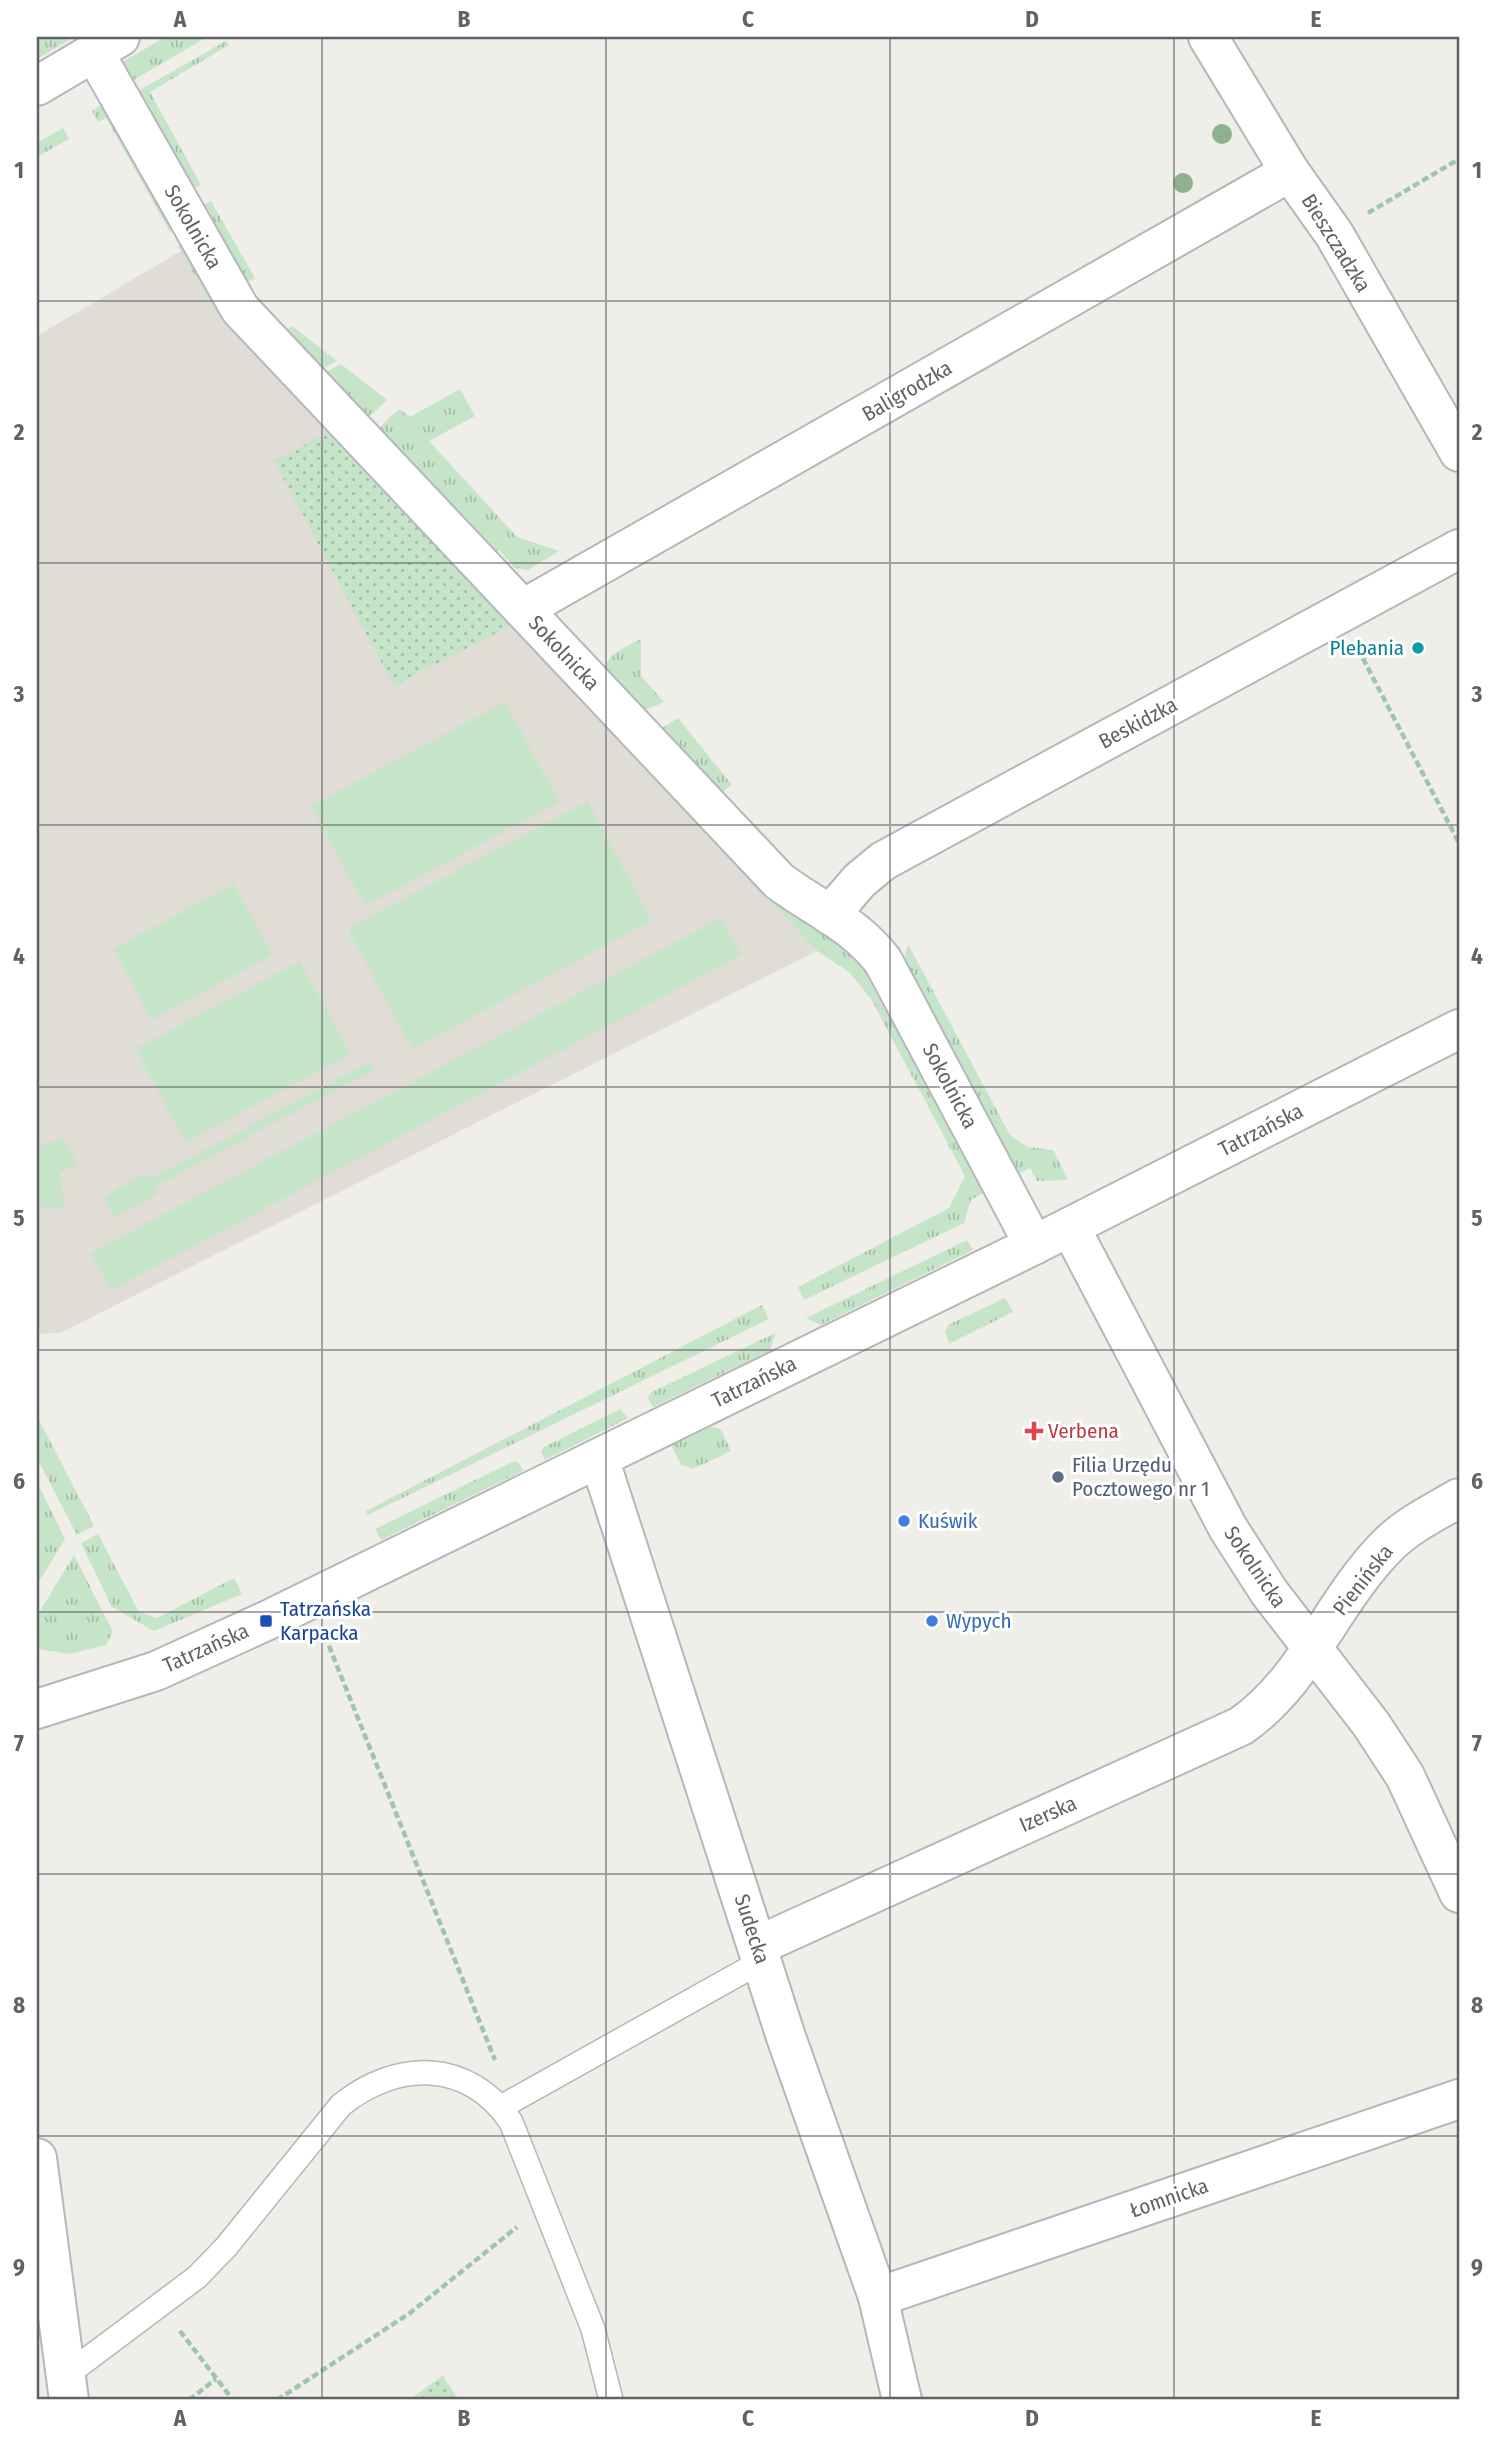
<svg xmlns="http://www.w3.org/2000/svg" width="1496" height="2437" font-family="'Fira Sans Condensed',sans-serif">
	<style>
		.education { fill: #dfddd6 }
		.grass { fill: url(#grass-tufts) }
		.park { fill: url(#park-dots) }
		.pitch { fill: #c6e5c8 }
		.lines { fill: none; stroke-linecap: round; stroke-linejoin: round }
		.lane-casing { stroke: #b4b7bb; stroke-width: 26 }
		.street-casing { stroke: #b4b7bb; stroke-width: 42 }
		.path { stroke: #a0c5ad; stroke-width: 4.5; stroke-dasharray: 7 3.5; stroke-linecap: butt }
		.lane { stroke: #fff; stroke-width: 23 }
		.street { stroke: #fff; stroke-width: 38 }
		.tree { fill: #8db28d }
		.grid { fill: none; stroke: #5f6266; stroke-width: 2; stroke-opacity: 0.55 }
		.culture-dot { fill: #0f9aa8; stroke: #fff; stroke-width: 2.5 }
		.health-dot { fill: #e0444e; stroke: #fff; stroke-width: 2.5 }
		.service-dot { fill: #5c6f8a; stroke: #fff; stroke-width: 2.5 }
		.shop-dot { fill: #3f7fe0; stroke: #fff; stroke-width: 2.5 }
		.transit-dot { fill: #1a4fb4; stroke: #fff; stroke-width: 2.5 }
		.labels { text-anchor: middle; stroke-width: 6; stroke-linejoin: round; paint-order: stroke }
		.street-label { font-size: 21px; fill: #5f6266; stroke: #fff }
		.culture-label { font-size: 21px; fill: #0d838f; stroke: #fff; text-anchor: end }
		.health-label { font-size: 21px; fill: #be3a42; stroke: #fff; text-anchor: start }
		.service-label { font-size: 21px; fill: #4e5e75; stroke: #fff; text-anchor: start }
		.shop-label { font-size: 21px; fill: #366cbe; stroke: #fff; text-anchor: start }
		.transit-label { font-size: 21px; fill: #164399; stroke: #fff; text-anchor: start }
		.neatline { fill: none; stroke: #5f6266; stroke-width: 2.5 }
		.grid-label { font-size: 23px; text-anchor: middle; font-weight: bold; fill: #5f6266 }
	</style>
	<defs>
		<pattern id="grass-tufts" width="24" height="20" patternUnits="userSpaceOnUse" patternTransform="scale(1.75)"><rect width="24" height="20" fill="#c6e5c8"/><path d="M3 7l-1-3M5 7V3M7 7l1-3M15 17l-1-3M17 17v-4M19 17l1-3" fill="none" stroke="#a4bda6"/></pattern>
		<pattern id="park-dots" width="8" height="8" patternUnits="userSpaceOnUse" patternTransform="scale(1.75)"><rect width="8" height="8" fill="#c6e5c8"/><path d="M2 2h.1M6 6h.1" fill="none" stroke="#a4bda6" stroke-width="1.8" stroke-linecap="round"/></pattern>
	</defs>
	<rect width="100%" height="100%" fill="#efeee8"/>
	<path class="education" d="M181,251L215,311L817,951L60,1333L37,1334V336Z"/>
	<g class="grass">
		<path d="M37,37H74L37,59Z"/>
		<path d="M165,37H207L127,84L116,66Z"/>
		<path d="M226,41L229,45L150,92L201,185L188,192L133,94Z"/>
		<path d="M102,105L177,228L170,232L106,118L98,122L92,111Z"/>
		<path d="M63,128L69,139L37,157V143Z"/>
		<path d="M211,201L255,278L243,285L198,208Z"/>
		<path d="M185,243L533,641L528,644L510,626L215,311L178,246Z"/>
		<path d="M292,326L337,361L318,371L281,333Z"/>
		<path d="M341,364L387,400L366,420L322,374Z"/>
		<path d="M460,389L475,416L429,441L517,537L559,551L528,570L515,568L499,550L489,558L376,431L399,409L410,417Z"/>
		<path d="M641,639V676L664,702L641,712L604,674C603,655 626,647 641,639Z"/>
		<path d="M556,665L790,910C811,930 838,940 859,961L983,1193L971,1200L964,1223L804,1300L798,1287L949,1208L965,1176L871,999L849,972L817,951L550,668Z"/>
		<path d="M678,718L732,785L716,796L659,736L662,728Z"/>
		<path d="M908,944L1010,1135L1027,1147L1053,1150L1068,1180L1037,1181L1030,1168L1018,1174L904,960Z"/>
		<path d="M967,1240L973,1250L821,1325L806,1318Z"/>
		<path d="M1005,1298L1013,1312L949,1344L945,1332L948,1325Z"/>
		<path d="M762,1305L769,1319L368,1515L366,1511Z"/>
		<path d="M775,1333L770,1351L653,1407L648,1398L650,1393Z"/>
		<path d="M620,1409L628,1418L545,1460L541,1451L544,1447Z"/>
		<path d="M37,1416L94,1526L77,1535L37,1458Z"/>
		<path d="M711,1427L721,1429L731,1451L693,1469L681,1465L671,1445Z"/>
		<path d="M514,1461L519,1463L523,1471L381,1540L375,1529Z"/>
		<path d="M37,1482L65,1539L37,1585Z"/>
		<path d="M98,1534L139,1612L157,1618L234,1578L242,1594L154,1631L112,1607L81,1543Z"/>
		<path d="M74,1555L113,1632L106,1645L70,1654L38,1649L37,1616Z"/>
	</g>
	<g class="park">
		<path d="M329,432L510,626L394,686L274,461Z"/>
		<path d="M443,2376L459,2400H409L442,2376Z"/>
	</g>
	<g class="pitch">
		<path d="M505,702L559,802L365,906L311,806Z"/>
		<path d="M588,801L651,921L412,1049L348,929Z"/>
		<path d="M234,884L272,955L151,1020L114,949Z"/>
		<path d="M721,918L741,955L111,1290L91,1253Z"/>
		<path d="M300,961L350,1054L185,1142L136,1049Z"/>
		<path d="M370,1062L373,1070L154,1187L158,1194L114,1217L103,1197L147,1173L151,1179Z"/>
		<path d="M62,1137L78,1164L60,1173L65,1208L38,1207L37,1138L46,1146Z"/>
	</g>
	<g class="lines">
		<defs>
			<g id="lane">
				<path d="M501,2107L762,1961"/>
				<path d="M65,2376L197,2277L226,2247L341,2105C397,2060 468,2059 511,2122L593,2329L611,2400"/>
			</g>
			<g id="street">
				<path d="M1208,37L1290,172L1334,234L1459,452"/>
				<path d="M94,52L240,309L779,881C815,908 855,924 883,961L1034,1245"/>
				<path d="M37,86L120,37"/>
				<path d="M523,609L1290,172"/>
				<path d="M830,915L859,881L883,861L1459,549"/>
				<path d="M1070,1227L1228,1528L1269,1592L1371,1724L1405,1776L1459,1893"/>
				<path d="M599,1458L786,2037L878,2297L902,2400"/>
				<path d="M37,1709L156,1671L266,1621L1034,1245L1459,1029"/>
				<path d="M757,1946L1241,1726C1307,1680 1332,1601 1388,1545C1408,1525 1435,1512 1459,1498"/>
				<path d="M37,2158L69,2400"/>
				<path d="M878,2297L1459,2099"/>
			</g>
		</defs>
		<use href="#lane" class="lane-casing"/>
		<use href="#street" class="street-casing"/>
		<g class="path">
			<path d="M1368,213L1459,159"/>
			<path d="M1358,649L1459,843"/>
			<path d="M325,1636L495,2060"/>
			<path d="M180,2331L233,2400"/>
			<path d="M189,2400L216,2379"/>
			<path d="M277,2400L410,2313L517,2227"/>
		</g>
		<use href="#lane" class="lane"/>
		<use href="#street" class="street"/>
	</g>
	<g class="tree">
		<circle cx="1222" cy="134" r="10"/>
		<circle cx="1183" cy="183" r="10"/>
	</g>
	<path class="grid" d="M322,37V2400M606,37V2400M890,37V2400M1174,37V2400M37,301H1459M37,563H1459M37,825H1459M37,1087H1459M37,1350H1459M37,1612H1459M37,1874H1459M37,2136H1459"/>
	<circle class="culture-dot" cx="1418" cy="648" r="7"/>
	<path class="health-dot" d="M1030.5 1420.5h7v7h7v7h-7v7h-7v-7h-7v-7h7z"/>
	<circle class="service-dot" cx="1058" cy="1477" r="7"/>
	<g class="shop-dot">
		<circle cx="904" cy="1521" r="7"/>
		<circle cx="932" cy="1621" r="7"/>
	</g>
	<rect class="transit-dot" x="259" y="1614" width="14" height="14" rx="3.5"/>
	<g class="labels">
		<g class="street-label">
			<text transform="translate(193 227) rotate(60)" y="7">Sokolnicka</text>
			<text transform="translate(1336 243) rotate(58)" y="7">Bieszczadzka</text>
			<text transform="translate(907 391) rotate(-30)" y="7">Baligrodzka</text>
			<text transform="translate(564 653) rotate(47)" y="7">Sokolnicka</text>
			<text transform="translate(1138 723) rotate(-28)" y="7">Beskidzka</text>
			<text transform="translate(950 1086) rotate(62)" y="7">Sokolnicka</text>
			<text transform="translate(1261 1130) rotate(-27)" y="7">Tatrzańska</text>
			<text transform="translate(754 1382) rotate(-26)" y="7">Tatrzańska</text>
			<text transform="translate(1255 1567) rotate(56)" y="7">Sokolnicka</text>
			<text transform="translate(1363 1580) rotate(-52)" y="7">Pienińska</text>
			<text transform="translate(206 1648) rotate(-24)" y="7">Tatrzańska</text>
			<text transform="translate(1048 1814) rotate(-24)" y="7">Izerska</text>
			<text transform="translate(752 1929) rotate(72)" y="7">Sudecka</text>
			<text transform="translate(1169 2198) rotate(-19)" y="7">Łomnicka</text>
		</g>
		<g class="culture-label">
			<text x="1404" y="655">Plebania</text>
		</g>
		<g class="health-label">
			<text x="1048" y="1438">Verbena</text>
		</g>
		<g class="service-label">
			<text x="1072" y="1472">Filia Urzędu<tspan x="1072" dy="24">Pocztowego nr 1</tspan></text>
		</g>
		<g class="shop-label">
			<text x="918" y="1528">Kuświk</text>
			<text x="946" y="1628">Wypych</text>
		</g>
		<g class="transit-label">
			<text x="280" y="1616">Tatrzańska<tspan x="280" dy="24">Karpacka</tspan></text>
		</g>
	</g>
	<rect width="1496" height="2437" fill="none" stroke="#ffffff" stroke-width="77"/>
	<rect x="38" y="38" width="1420" height="2360" class="neatline"/>
	<g class="grid-label">
		<text x="180" y="27">A</text>
		<text x="464" y="27">B</text>
		<text x="748" y="27">C</text>
		<text x="1032" y="27">D</text>
		<text x="1316" y="27">E</text>
		<text x="19" y="178">1</text>
		<text x="1477" y="178">1</text>
		<text x="19" y="440">2</text>
		<text x="1477" y="440">2</text>
		<text x="19" y="702">3</text>
		<text x="1477" y="702">3</text>
		<text x="19" y="964">4</text>
		<text x="1477" y="964">4</text>
		<text x="19" y="1226">5</text>
		<text x="1477" y="1226">5</text>
		<text x="19" y="1489">6</text>
		<text x="1477" y="1489">6</text>
		<text x="19" y="1751">7</text>
		<text x="1477" y="1751">7</text>
		<text x="19" y="2013">8</text>
		<text x="1477" y="2013">8</text>
		<text x="19" y="2275">9</text>
		<text x="1477" y="2275">9</text>
		<text x="180" y="2426">A</text>
		<text x="464" y="2426">B</text>
		<text x="748" y="2426">C</text>
		<text x="1032" y="2426">D</text>
		<text x="1316" y="2426">E</text>
	</g>
</svg>
